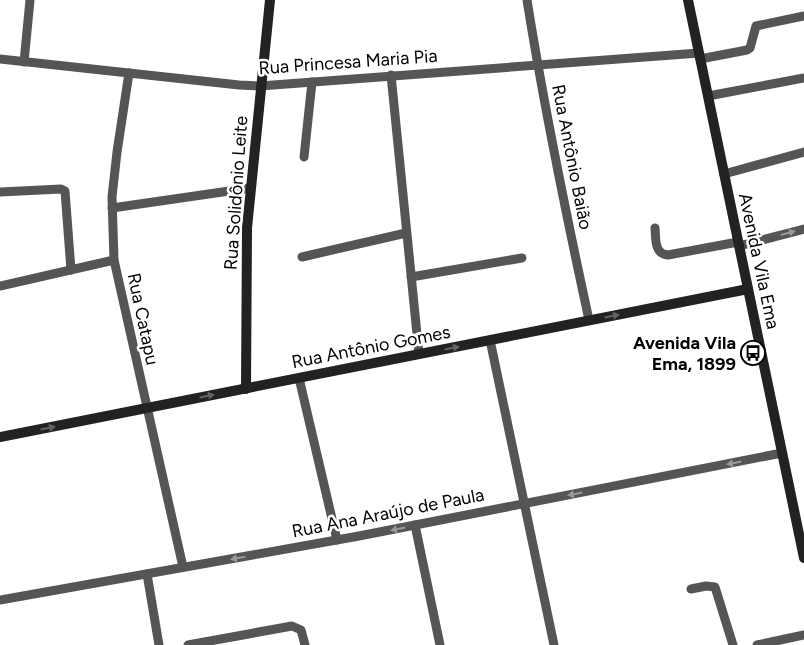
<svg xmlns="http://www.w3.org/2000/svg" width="804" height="645" font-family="Figtree,sans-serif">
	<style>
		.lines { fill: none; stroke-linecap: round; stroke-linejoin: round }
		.street { stroke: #555; stroke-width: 9 }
		.secondary { stroke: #222; stroke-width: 10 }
		.oneway { fill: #999 }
		.oneway2 { fill: #646464 }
		.labels { text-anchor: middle; stroke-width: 5; stroke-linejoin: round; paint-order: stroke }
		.street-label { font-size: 18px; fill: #000; stroke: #fff }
		.poi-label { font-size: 18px; font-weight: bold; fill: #000; stroke: #fff; text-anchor: end }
	</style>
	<rect width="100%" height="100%" fill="#fff"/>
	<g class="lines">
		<g class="street">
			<path d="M527,0C544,107 566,214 589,320"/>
			<path d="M0,59L239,85L260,86L699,53"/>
			<path d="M700,59L747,50L750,48L756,26L804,16"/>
			<path d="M24,62L30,0"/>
			<path d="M129,73L117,152L112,197L114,260L183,567"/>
			<path d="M391,75L419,354"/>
			<path d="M708,96L804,78"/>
			<path d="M304,157L312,82"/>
			<path d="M724,174L804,152"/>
			<path d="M0,192L61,189L65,191L71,270"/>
			<path d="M112,208L250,188"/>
			<path d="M655,228C656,239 654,254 668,255L738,242"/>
			<path d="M739,246L804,229"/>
			<path d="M302,257L406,233"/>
			<path d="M411,277L522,258"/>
			<path d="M0,286L114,260"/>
			<path d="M490,340L554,645"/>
			<path d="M299,378L337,540"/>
			<path d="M415,525L440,645"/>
			<path d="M147,574L159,645"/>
			<path d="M691,589L706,586L715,587L733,645"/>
			<path d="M0,600L359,536L782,453"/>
			<path d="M188,645L292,626L301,630L305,645"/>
			<path d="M757,645L804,635"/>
		</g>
		<g class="secondary">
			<path d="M688,0L804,558"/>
			<path d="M246,389L247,228L270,0"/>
			<path d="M0,437L748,289"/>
		</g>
	</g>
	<defs><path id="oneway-solid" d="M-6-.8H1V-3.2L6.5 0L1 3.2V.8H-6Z" transform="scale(1.25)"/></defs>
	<g class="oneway">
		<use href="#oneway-solid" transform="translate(788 233) rotate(-15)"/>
		<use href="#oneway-solid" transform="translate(734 463) rotate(169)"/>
		<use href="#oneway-solid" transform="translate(575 494) rotate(169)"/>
		<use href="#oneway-solid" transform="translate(398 529) rotate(169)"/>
		<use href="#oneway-solid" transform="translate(238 558) rotate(170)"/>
	</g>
	<g class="oneway2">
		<use href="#oneway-solid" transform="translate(612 316) rotate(-11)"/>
		<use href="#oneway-solid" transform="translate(452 348) rotate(-11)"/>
		<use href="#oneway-solid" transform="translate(207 396) rotate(-11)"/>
		<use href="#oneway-solid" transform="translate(48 428) rotate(-11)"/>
	</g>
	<defs>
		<symbol id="bus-ring" viewBox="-11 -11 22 22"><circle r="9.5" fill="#fff" stroke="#000" stroke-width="1.5"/><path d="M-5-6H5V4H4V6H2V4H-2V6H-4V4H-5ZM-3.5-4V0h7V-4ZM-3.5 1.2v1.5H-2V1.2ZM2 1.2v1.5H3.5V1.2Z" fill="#000"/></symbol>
	</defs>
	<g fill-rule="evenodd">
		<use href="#bus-ring" x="739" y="339" width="28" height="28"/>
	</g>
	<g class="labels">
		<g class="street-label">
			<text transform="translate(348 62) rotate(-4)" y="6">Rua Princesa Maria Pia</text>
			<text transform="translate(572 157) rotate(79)" y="6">Rua Antônio Baião</text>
			<text transform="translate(236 193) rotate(-86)" y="6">Rua Solidônio Leite</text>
			<text transform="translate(759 261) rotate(78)" y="6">Avenida Vila Ema</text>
			<text transform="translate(143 319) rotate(78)" y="6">Rua Catapu</text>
			<text transform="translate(371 347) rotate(-11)" y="6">Rua Antônio Gomes</text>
			<text transform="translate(388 513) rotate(-11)" y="6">Rua Ana Araújo de Paula</text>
		</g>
		<g class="poi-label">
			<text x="736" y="349">Avenida Vila<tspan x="736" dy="21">Ema, 1899</tspan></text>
		</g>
	</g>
</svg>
